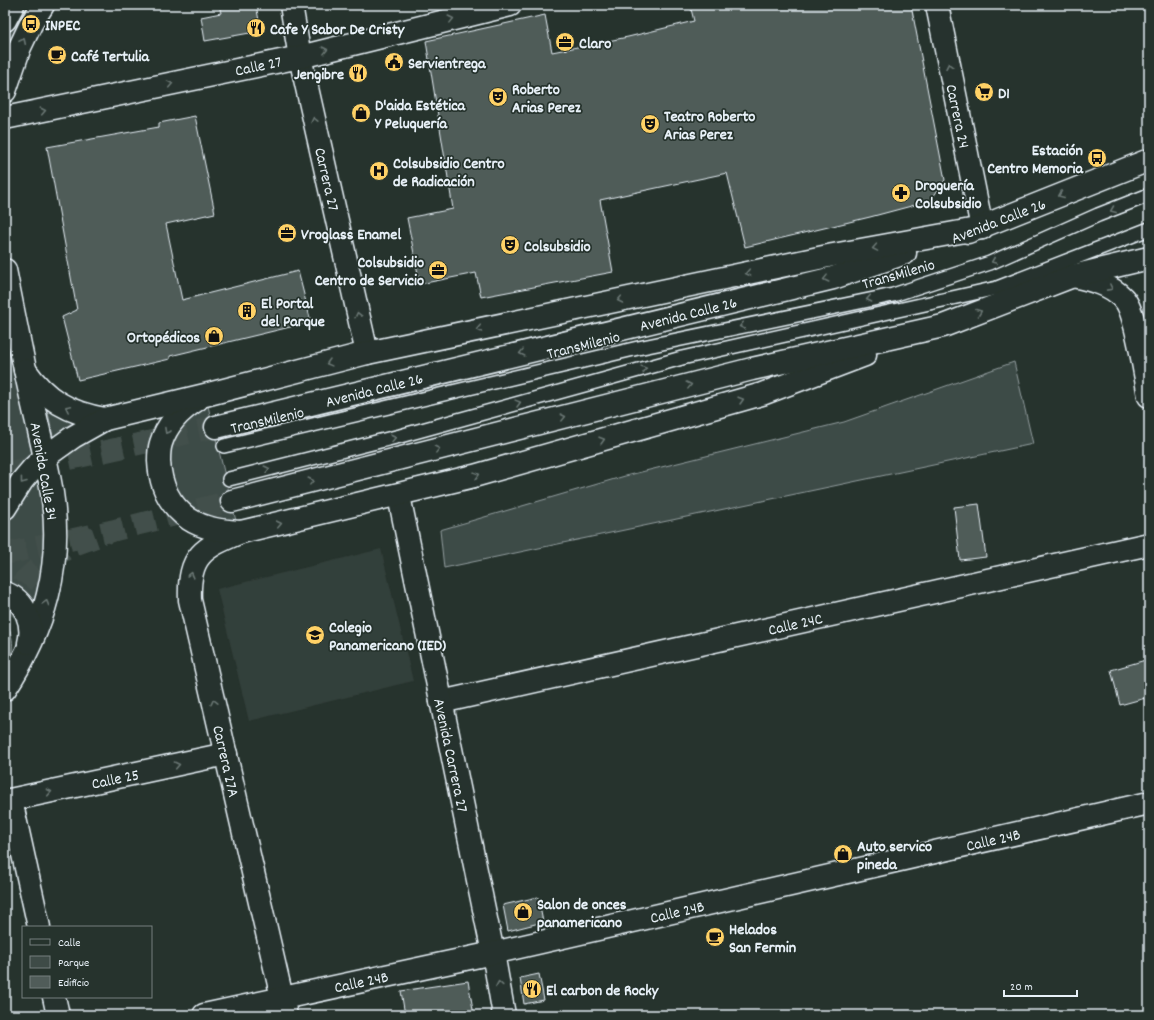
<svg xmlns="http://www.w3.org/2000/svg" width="1154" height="1020" font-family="Dekko,sans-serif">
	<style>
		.built { fill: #333f3a }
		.green { fill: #3e4b47; stroke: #939ea0 }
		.building { fill: #505c59; stroke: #e8f1f8 }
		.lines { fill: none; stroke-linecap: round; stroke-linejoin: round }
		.primary-tunnel { stroke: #43504b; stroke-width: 22; stroke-dasharray: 22 11; stroke-linecap: butt }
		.trunk-tunnel { stroke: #43504b; stroke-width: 22; stroke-dasharray: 22 11; stroke-linecap: butt }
		.service-casing { stroke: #e8f1f8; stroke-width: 16 }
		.minor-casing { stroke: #e8f1f8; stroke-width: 25 }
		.tertiary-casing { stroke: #e8f1f8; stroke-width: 25 }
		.secondary-casing { stroke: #e8f1f8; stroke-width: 25 }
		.primary-casing { stroke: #e8f1f8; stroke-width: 25 }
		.service { stroke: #26332d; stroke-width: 13 }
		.minor { stroke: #26332d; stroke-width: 22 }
		.tertiary { stroke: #26332d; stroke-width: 22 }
		.secondary { stroke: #26332d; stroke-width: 22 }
		.primary { stroke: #26332d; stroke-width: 22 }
		.oneway { stroke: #6a7674 }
		.labels { text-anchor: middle; stroke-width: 3.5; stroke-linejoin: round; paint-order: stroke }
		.poi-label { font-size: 16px; font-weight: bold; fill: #e8f1f8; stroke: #26332d; text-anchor: start }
		.street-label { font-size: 16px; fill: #e8f1f8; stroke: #26332d }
	</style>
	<rect width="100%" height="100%" fill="#26332d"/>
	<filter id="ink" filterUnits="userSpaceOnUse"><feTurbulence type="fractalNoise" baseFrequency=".025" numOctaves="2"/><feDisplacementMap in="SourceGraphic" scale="8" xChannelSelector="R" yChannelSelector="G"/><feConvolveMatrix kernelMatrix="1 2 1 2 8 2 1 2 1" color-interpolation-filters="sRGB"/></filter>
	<g filter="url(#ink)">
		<path class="built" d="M381,549L413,681L249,721L217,589Z"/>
		<g class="green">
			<path d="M19,5H30L5,68V30Z"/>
			<path d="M5,323L36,457L5,500Z"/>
			<path d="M1014,362L1033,444L444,568L440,530L625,476L844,422Z"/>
			<path d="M207,402L237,525L219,522L186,507L165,465L172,432Z"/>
			<path d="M48,407L59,416L75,424L54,441L47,408Z"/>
			<path d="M43,472L46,532L42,581L34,613L5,588V517Z"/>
			<path d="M7,625C16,642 13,654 5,670V629Z"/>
		</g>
		<g class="building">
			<path d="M219,5H256L261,31L205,41L201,17L221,13Z"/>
			<path d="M690,5H911L945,180L930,201L870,217L745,247L727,173L600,200L613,272L481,297L476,273L420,284L407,218L453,209L426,41L545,15L552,52L628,37L694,21Z"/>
			<path d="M195,116L215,213L166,224L182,300L298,271L311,322L170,356V359L78,380L62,317L77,310L47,147L159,127V123Z"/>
			<path d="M979,504L986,557L960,560L954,507Z"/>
			<path d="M1149,659V697L1120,705L1111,670Z"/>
			<path d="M538,897L543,922L508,931L503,905Z"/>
			<path d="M539,974L544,1000L524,1004L520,978Z"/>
			<path d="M468,981L474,1015H405L401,991Z"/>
		</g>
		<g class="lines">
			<g class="primary-tunnel">
				<path d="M5,473L216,427"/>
				<path d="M5,554L115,530L232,501"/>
			</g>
			<path class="trunk-tunnel" d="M5,612L25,580L45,562L71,546L115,530"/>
			<defs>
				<g id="service">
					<path d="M224,446L638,348L893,295L990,263L1098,215L1149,195"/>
					<path d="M229,479L400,436L682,358L997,288L1149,229"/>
				</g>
				<g id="minor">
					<path d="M291,5L300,57L367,353"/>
					<path d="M937,5L982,228"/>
					<path d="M5,118L300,57L510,5"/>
					<path d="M241,532C203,548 188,555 190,600L286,1015"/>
					<path d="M441,702L1149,544"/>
					<path d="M11,800L39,927"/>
					<path d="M5,801L226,754"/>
					<path d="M54,997L58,1015"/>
				</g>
				<g id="tertiary">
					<path d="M1073,276C1091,280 1110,284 1123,298C1136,310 1145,376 1149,396"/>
					<path d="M399,496L493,953L504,1015"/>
					<path d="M204,1015L493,953L1149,803"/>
				</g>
				<g id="secondary">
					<path d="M5,91L20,47L31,24L43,5"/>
					<path d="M5,270C14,314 22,358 32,401C39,432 47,462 52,493C63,566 45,629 5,689"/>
					<path d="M5,593C25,600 34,623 29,643"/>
				</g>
				<g id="primary">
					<path d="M5,20L13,5"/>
					<path d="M968,232L1149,160"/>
					<path d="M25,370C46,400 69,413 105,419"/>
					<path d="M197,400C181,410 167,424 161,443C159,449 159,456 159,461C160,485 169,505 189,519C204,529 223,531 241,532L474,476L762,394L865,355"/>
					<path d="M216,427L833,278L905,253"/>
					<path d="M232,501L752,369L943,326L1073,276L1149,258"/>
					<path d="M5,508L22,481L33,468L45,457L73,437L105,419L205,395L367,353L833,255L982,228"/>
				</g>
			</defs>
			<use href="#service" class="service-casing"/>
			<use href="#minor" class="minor-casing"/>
			<use href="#tertiary" class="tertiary-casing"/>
			<use href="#secondary" class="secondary-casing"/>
			<use href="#primary" class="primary-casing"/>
			<use href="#service" class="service"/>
			<use href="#minor" class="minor"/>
			<use href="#tertiary" class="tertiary"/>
			<use href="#secondary" class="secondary"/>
			<use href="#primary" class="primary"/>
		</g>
		<defs><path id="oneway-chevron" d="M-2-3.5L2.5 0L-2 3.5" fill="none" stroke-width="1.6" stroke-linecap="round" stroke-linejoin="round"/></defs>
		<g class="oneway">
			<use href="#oneway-chevron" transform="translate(451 19) rotate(-14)"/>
			<use href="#oneway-chevron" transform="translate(23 41) rotate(-65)"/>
			<use href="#oneway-chevron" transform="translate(325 50) rotate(-14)"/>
			<use href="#oneway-chevron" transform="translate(949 66) rotate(-102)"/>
			<use href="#oneway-chevron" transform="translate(170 84) rotate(-12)"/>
			<use href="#oneway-chevron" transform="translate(43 111) rotate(-12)"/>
			<use href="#oneway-chevron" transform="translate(314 120) rotate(-103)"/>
			<use href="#oneway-chevron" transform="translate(1061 195) rotate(158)"/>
			<use href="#oneway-chevron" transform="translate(1113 210) rotate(158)"/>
			<use href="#oneway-chevron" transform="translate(875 248) rotate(170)"/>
			<use href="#oneway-chevron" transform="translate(994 261) rotate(158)"/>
			<use href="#oneway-chevron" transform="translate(748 273) rotate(168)"/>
			<use href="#oneway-chevron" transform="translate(826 279) rotate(166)"/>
			<use href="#oneway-chevron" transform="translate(1110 288) rotate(28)"/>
			<use href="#oneway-chevron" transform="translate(869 299) rotate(168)"/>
			<use href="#oneway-chevron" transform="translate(620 300) rotate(168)"/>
			<use href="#oneway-chevron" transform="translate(979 312) rotate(-21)"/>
			<use href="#oneway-chevron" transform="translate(358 315) rotate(-103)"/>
			<use href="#oneway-chevron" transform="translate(742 326) rotate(168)"/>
			<use href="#oneway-chevron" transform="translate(479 329) rotate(168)"/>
			<use href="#oneway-chevron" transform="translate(522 353) rotate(166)"/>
			<use href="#oneway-chevron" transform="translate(329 363) rotate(165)"/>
			<use href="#oneway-chevron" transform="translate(644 369) rotate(-15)"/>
			<use href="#oneway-chevron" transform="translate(689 385) rotate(-14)"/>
			<use href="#oneway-chevron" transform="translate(741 400) rotate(-16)"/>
			<use href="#oneway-chevron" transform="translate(518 403) rotate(-15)"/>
			<use href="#oneway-chevron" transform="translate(68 408) rotate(-153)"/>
			<use href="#oneway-chevron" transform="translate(563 417) rotate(-14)"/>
			<use href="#oneway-chevron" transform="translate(167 431) rotate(119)"/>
			<use href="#oneway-chevron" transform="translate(393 438) rotate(-14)"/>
			<use href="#oneway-chevron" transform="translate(602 440) rotate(-16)"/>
			<use href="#oneway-chevron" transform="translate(437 449) rotate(-14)"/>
			<use href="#oneway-chevron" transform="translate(267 469) rotate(-14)"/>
			<use href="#oneway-chevron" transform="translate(477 475) rotate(-16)"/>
			<use href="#oneway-chevron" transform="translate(23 481) rotate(127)"/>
			<use href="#oneway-chevron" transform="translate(311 481) rotate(-14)"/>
			<use href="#oneway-chevron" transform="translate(279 524) rotate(-13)"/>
			<use href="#oneway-chevron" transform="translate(191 575) rotate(-75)"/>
			<use href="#oneway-chevron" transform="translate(46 603) rotate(-74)"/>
			<use href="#oneway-chevron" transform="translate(214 702) rotate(-103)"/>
			<use href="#oneway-chevron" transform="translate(177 765) rotate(-12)"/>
			<use href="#oneway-chevron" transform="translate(49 792) rotate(-12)"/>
			<use href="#oneway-chevron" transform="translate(499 984) rotate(-100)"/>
		</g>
	</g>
	<defs>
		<symbol id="bus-disc" viewBox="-11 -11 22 22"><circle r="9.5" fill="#ffd166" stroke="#26332d"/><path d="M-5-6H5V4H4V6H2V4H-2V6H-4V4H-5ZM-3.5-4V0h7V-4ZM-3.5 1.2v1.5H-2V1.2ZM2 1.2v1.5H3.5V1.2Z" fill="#111"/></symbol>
		<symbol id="restaurant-disc" viewBox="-11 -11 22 22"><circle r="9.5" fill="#ffd166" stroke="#26332d"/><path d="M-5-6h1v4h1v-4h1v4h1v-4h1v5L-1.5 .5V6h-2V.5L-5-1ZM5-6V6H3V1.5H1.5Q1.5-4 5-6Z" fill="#111"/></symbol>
		<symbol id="office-disc" viewBox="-11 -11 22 22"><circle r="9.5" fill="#ffd166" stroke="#26332d"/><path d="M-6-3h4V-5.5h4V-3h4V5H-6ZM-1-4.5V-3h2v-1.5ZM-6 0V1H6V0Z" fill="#111"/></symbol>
		<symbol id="cafe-disc" viewBox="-11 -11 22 22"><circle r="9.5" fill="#ffd166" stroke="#26332d"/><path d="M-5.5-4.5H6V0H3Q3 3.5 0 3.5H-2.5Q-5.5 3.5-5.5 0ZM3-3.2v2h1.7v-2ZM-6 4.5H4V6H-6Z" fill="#111"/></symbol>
		<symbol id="civic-disc" viewBox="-11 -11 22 22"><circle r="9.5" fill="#ffd166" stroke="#26332d"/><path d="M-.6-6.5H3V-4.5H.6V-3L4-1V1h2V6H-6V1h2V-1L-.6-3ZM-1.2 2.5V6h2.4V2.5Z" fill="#111"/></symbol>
		<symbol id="supermarket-disc" viewBox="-11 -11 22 22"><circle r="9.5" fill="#ffd166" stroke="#26332d"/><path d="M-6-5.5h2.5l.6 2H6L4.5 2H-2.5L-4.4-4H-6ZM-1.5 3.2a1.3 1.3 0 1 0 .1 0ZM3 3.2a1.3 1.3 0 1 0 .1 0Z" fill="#111"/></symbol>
		<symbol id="theatre-disc" viewBox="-11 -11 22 22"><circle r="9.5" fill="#ffd166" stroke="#26332d"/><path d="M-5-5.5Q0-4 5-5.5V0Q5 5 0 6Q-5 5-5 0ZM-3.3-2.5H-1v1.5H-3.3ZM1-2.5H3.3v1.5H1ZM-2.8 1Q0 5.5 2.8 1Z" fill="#111"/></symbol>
		<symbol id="shop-disc" viewBox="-11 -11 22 22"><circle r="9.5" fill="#ffd166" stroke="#26332d"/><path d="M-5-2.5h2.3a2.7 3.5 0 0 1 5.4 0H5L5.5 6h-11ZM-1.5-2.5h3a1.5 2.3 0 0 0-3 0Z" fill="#111"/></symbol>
		<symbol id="hospital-disc" viewBox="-11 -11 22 22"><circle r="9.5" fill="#ffd166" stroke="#26332d"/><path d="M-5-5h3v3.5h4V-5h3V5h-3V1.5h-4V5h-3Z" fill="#111"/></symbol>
		<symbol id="pharmacy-disc" viewBox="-11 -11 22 22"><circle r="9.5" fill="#ffd166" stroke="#26332d"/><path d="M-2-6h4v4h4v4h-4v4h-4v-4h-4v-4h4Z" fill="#111"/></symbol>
		<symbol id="building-disc" viewBox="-11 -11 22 22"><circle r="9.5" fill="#ffd166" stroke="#26332d"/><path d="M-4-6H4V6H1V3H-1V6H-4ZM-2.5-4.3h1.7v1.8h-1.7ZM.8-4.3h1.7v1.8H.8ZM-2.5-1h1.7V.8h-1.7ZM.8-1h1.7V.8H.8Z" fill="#111"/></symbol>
		<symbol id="university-disc" viewBox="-11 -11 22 22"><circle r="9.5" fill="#ffd166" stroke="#26332d"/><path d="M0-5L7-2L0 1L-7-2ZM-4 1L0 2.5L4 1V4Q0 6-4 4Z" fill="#111"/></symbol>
	</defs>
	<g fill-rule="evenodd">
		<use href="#bus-disc" x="20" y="13" width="22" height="22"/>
		<use href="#restaurant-disc" x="245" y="17" width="22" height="22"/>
		<use href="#office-disc" x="554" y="31" width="22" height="22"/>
		<use href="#cafe-disc" x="46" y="44" width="22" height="22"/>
		<use href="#civic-disc" x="383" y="51" width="22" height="22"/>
		<use href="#restaurant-disc" x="347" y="62" width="22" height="22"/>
		<use href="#supermarket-disc" x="973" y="81" width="22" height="22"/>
		<use href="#theatre-disc" x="487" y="86" width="22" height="22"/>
		<use href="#shop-disc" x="350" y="102" width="22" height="22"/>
		<use href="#theatre-disc" x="639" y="113" width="22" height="22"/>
		<use href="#bus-disc" x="1086" y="147" width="22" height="22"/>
		<use href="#hospital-disc" x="368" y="160" width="22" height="22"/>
		<use href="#pharmacy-disc" x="890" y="182" width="22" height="22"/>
		<use href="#office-disc" x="276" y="222" width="22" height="22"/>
		<use href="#theatre-disc" x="499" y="234" width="22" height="22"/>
		<use href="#office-disc" x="427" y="259" width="22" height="22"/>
		<use href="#building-disc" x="236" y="300" width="22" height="22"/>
		<use href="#shop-disc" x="203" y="325" width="22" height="22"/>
		<use href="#university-disc" x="304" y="624" width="22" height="22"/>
		<use href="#shop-disc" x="832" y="843" width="22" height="22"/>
		<use href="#shop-disc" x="512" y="901" width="22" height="22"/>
		<use href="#cafe-disc" x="704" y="926" width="22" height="22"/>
		<use href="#restaurant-disc" x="521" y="978" width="22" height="22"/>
	</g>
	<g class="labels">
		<g class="poi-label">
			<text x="45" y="30">INPEC</text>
			<text x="270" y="34">Cafe Y Sabor De Cristy</text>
			<text x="579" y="48">Claro</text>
			<text x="71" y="61">Café Tertulia</text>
			<text x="408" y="68">Servientrega</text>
			<text x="344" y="79" text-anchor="end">Jengibre</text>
			<text x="512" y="94">Roberto<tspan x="512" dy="18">Arias Perez</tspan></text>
			<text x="998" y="98">D1</text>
			<text x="375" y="110">D'aida Estética<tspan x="375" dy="18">Y Peluquería</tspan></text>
			<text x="664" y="121">Teatro Roberto<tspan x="664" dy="18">Arias Perez</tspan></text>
			<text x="1083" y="155" text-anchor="end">Estación<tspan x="1083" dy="18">Centro Memoria</tspan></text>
			<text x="393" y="168">Colsubsidio Centro<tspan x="393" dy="18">de Radicación</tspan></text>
			<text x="915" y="190">Droguería<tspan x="915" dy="18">Colsubsidio</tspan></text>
			<text x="301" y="239">Vroglass Enamel</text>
			<text x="524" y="251">Colsubsidio</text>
			<text x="424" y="267" text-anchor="end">Colsubsidio<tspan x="424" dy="18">Centro de Servicio</tspan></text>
			<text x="261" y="308">El Portal<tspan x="261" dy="18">del Parque</tspan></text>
			<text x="200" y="342" text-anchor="end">Ortopédicos</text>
			<text x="329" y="632">Colegio<tspan x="329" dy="18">Panamericano (IED)</tspan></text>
			<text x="857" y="851">Auto servico<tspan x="857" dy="18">pineda</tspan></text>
			<text x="537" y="909">Salon de onces<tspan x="537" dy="18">panamericano</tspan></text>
			<text x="729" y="934">Helados<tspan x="729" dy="18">San Fermin</tspan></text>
			<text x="546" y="995">El carbon de Rocky</text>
		</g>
		<g class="street-label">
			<text transform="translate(258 65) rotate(-12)" y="6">Calle 27</text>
			<text transform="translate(959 116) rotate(78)" y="6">Carrera 24</text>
			<text transform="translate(328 179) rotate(77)" y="6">Carrera 27</text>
			<text transform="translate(998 220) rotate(-21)" y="6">Avenida Calle 26</text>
			<text transform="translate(898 273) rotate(-16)" y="6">TransMilenio</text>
			<text transform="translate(688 313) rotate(-14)" y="6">Avenida Calle 26</text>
			<text transform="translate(583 344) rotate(-14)" y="6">TransMilenio</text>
			<text transform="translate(374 389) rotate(-14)" y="6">Avenida Calle 26</text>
			<text transform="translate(267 419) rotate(-13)" y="6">TransMilenio</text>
			<text transform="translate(45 471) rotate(80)" y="6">Avenida Calle 34</text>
			<text transform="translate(795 623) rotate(-13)" y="6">Calle 24C</text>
			<text transform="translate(452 755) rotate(78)" y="6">Avenida Carrera 27</text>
			<text transform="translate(227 761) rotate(77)" y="6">Carrera 27A</text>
			<text transform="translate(115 778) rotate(-12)" y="6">Calle 25</text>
			<text transform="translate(993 839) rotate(-13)" y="6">Calle 24B</text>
			<text transform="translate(677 911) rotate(-13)" y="6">Calle 24B</text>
			<text transform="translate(361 981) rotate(-12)" y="6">Calle 24B</text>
		</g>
	</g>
	<rect width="1154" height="1020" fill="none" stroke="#26332d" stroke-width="20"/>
	<rect x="10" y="10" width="1134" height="1000" fill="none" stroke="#e8f1f8" stroke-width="1.5" filter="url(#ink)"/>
	<rect x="22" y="926" width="130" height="72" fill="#26332d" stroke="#747f7e"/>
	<rect x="30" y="939" width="20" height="6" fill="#26332d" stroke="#747f7e"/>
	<text x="58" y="946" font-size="12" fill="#e8f1f8">Calle</text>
	<rect x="30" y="956" width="20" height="12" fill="#3e4b47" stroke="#747f7e"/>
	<text x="58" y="966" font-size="12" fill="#e8f1f8">Parque</text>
	<rect x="30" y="976" width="20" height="12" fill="#505c59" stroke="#747f7e"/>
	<text x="58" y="986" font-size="12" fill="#e8f1f8">Edificio</text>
	<path d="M1004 990v6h73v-6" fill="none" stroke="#e8f1f8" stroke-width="2"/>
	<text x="1010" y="990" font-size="12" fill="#e8f1f8" stroke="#26332d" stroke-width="3" paint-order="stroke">20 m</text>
</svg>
